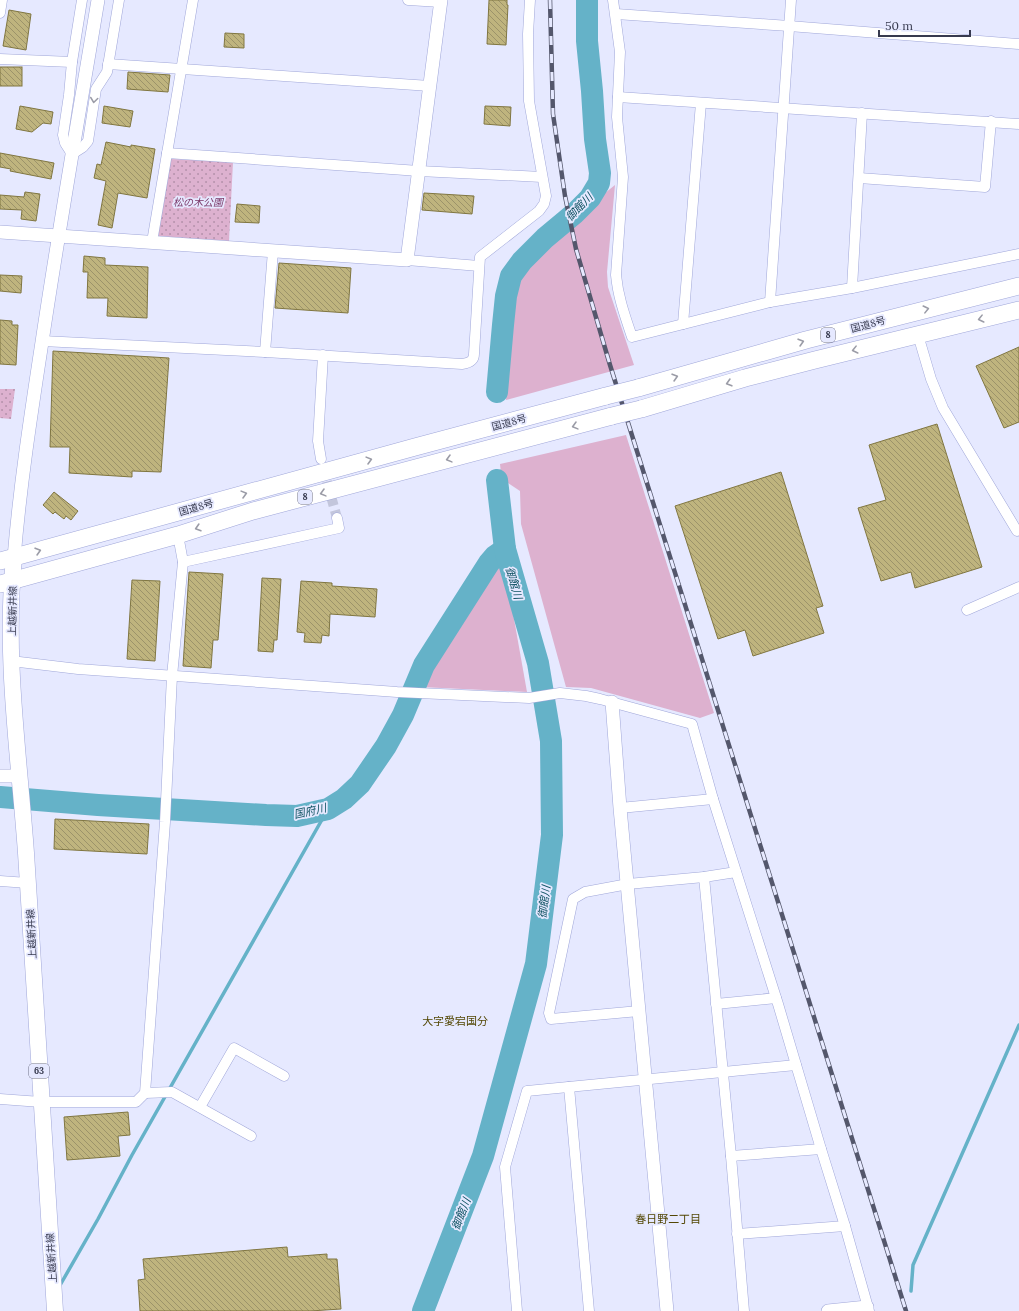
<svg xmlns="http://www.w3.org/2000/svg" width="1019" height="1311" font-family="Lora,'Noto Sans JP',serif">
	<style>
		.grass { fill: #ddb1cf }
		.park { fill: url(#park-dots) }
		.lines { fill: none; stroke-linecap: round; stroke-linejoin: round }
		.stream { stroke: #65b2c8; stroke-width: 3.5 }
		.river { stroke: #65b2c8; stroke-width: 22 }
		.building { fill: url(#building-back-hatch); stroke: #807641 }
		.minor-tunnel { stroke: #c3c6dc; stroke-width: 10; stroke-dasharray: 10 5; stroke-linecap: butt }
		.minor-casing { stroke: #a0a7d9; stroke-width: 11 }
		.tertiary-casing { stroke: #a0a7d9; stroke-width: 14 }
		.primary-casing { stroke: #a0a7d9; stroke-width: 17 }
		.trunk-casing { stroke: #a0a7d9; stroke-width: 18 }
		.minor { stroke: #fff; stroke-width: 10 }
		.tertiary { stroke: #fff; stroke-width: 13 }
		.primary { stroke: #fff; stroke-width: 16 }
		.trunk { stroke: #fff; stroke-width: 17 }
		.rail-casing { stroke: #54576c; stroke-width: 4.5 }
		.rail { stroke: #e6e9ff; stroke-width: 3; stroke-dasharray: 9; stroke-linecap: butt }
		.trunk-bridge-casing { stroke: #a0a7d9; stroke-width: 18; stroke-linecap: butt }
		.trunk-bridge { stroke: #fff; stroke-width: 17 }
		.oneway { stroke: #9b9ca7 }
		.labels { text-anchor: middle; stroke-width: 3.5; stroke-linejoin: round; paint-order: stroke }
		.shield { fill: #e6e9ff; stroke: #6c6e84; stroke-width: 1 }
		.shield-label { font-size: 9px; font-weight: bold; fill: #373a4f }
		.park-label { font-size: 10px; font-style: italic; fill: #7b396a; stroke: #e6e9ff }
		.street-label { font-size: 10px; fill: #373a4f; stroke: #e6e9ff }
		.water-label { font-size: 11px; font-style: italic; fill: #0d5161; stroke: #e6e9ff }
		.neighbourhood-label { font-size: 11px; fill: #534705; stroke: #e6e9ff }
	</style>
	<defs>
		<pattern id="park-dots" width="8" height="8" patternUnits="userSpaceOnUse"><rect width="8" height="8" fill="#ddb1cf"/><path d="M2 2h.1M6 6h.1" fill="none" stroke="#b491aa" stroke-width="1.8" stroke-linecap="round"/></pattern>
		<pattern id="building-back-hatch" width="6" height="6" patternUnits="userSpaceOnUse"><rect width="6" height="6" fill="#bfb47e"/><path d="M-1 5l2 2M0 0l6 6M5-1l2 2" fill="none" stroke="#9c936a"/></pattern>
	</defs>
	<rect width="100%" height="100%" fill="#e6e9ff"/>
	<g class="grass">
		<path d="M615,185L607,272L608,287L634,365L506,400L510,330L516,282L532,260L595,201Z"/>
		<path d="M626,435L714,713L700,718L591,688L566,687L521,524L520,491L508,483L502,482L500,464Z"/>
		<path d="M498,565L504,568L506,574L527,692L421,687L486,574L492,567Z"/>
	</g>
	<g class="park">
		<path d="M171,159L233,162L229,241L158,236Z"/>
		<path d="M0,389H15L11,419L0,418Z"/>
	</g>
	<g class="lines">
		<g class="stream">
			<path d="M59,1287L98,1219L132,1155L328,809"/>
			<path d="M911,1291L913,1265L1019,1025"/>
		</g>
		<g class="river">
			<path d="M497,392L503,325L506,296L511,276L522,261L545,238L575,213L590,198L599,183L600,173L595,139L592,91L587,41V0"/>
			<path d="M0,797L98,805L266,815L297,816L328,809L344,799L360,784L386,746L403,715L424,665L489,563L495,556L505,549"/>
			<path d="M423,1311L483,1156L536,964L552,835L551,741L538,663L505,549L497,480"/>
		</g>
	</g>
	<g class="building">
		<path d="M489,0H507V5H508L506,45L487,44Z"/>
		<path d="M9,10L31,14L26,50L3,46Z"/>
		<path d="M225,33L244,34V48L224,47Z"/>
		<rect x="0" y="67" width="22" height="19"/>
		<path d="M128,72L170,75L168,92L127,89Z"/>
		<path d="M20,106L53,112L51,124L43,123L32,132L16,129Z"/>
		<path d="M104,106L133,111L130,127L102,123Z"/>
		<path d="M485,106L511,107L510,126L484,124Z"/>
		<path d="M106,142L131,147V145L155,149L147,198L118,193L112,228L98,225L106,181L94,178L97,164L101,165Z"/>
		<path d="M0,153L54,163L51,179L10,171L11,169L0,167Z"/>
		<path d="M25,192L40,194L36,221L21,219L22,210L0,209V195L24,197Z"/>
		<path d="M424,193L474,196L472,214L422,210Z"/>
		<path d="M237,204L260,206L259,223L235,222Z"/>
		<path d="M84,256L105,258V265L148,267L147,318L107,316L108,298H87L88,272H83Z"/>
		<path d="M279,263L351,268L348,313L275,308Z"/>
		<path d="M0,275L22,276L21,293L0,291Z"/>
		<path d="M0,320L12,321V325H18L16,365L0,364Z"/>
		<path d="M1019,347V422L1004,428L976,366Z"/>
		<path d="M53,351L169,358L161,472L132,471V477L69,473L70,447H50Z"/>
		<path d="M937,424L982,567L915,588L911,572L881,581L858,508L886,500L869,445Z"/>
		<path d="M781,472L823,606L816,608L824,633L753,656L745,630L718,639L675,506Z"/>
		<path d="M54,492L78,511L71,520L66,516L64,519L55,512L53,514L43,505Z"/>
		<path d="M189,572L223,574L218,640H213L211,668L183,666Z"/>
		<path d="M262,578L281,579L277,640H274L273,652L258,651Z"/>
		<path d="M132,580L160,581L155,661L127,659Z"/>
		<path d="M301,581L332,583V586L377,589L375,617L330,614L329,636L322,635L321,643L304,642L305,633L297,632Z"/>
		<path d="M55,819L149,824L147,854L54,849Z"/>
		<path d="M128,1112L130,1135L118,1136L120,1156L67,1160L64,1117Z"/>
		<path d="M287,1247L288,1257L327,1254V1259H337L341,1309L310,1311H140L138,1280L145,1279L143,1259Z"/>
	</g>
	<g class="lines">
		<path class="minor-tunnel" d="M323,467L337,518"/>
		<defs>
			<g id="minor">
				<path d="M82,0L72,62L69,95L63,135L65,143L72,154L83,147L88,141L96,89L107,72L119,0"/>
				<path d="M408,0L441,2"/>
				<path d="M613,0L620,52L617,117L623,177L616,275C618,297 625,316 632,337L770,302L852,288L1019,254"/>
				<path d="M0,13L2,0"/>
				<path d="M616,14L789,26L1019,44"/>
				<path d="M0,59L72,62"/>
				<path d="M108,64L430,86"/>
				<path d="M618,97L1019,124"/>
				<path d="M167,153L419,171L542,177"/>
				<path d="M859,178L985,187L991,121"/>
				<path d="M152,242L193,0"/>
				<path d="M407,260L479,266"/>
				<path d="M852,288L862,113"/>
				<path d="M770,302L791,0"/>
				<path d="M683,324L701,103"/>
				<path d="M918,335L931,379L943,408L1017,531"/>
				<path d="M42,341L265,352L462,364C469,363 474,361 474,354L480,257L539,211L544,204L546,196L529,101L528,34L530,0"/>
				<path d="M265,352L273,251"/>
				<path d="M321,459L318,441L323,355"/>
				<path d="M183,562L339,528L337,518"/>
				<path d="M967,610L1019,587"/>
				<path d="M11,661L78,669L397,692L529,698L560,693L586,696L600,699L692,724L713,799L778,1004L821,1149L845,1226L869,1311"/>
				<path d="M620,808L713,799"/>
				<path d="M704,877L731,1156L744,1311"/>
				<path d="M0,881L28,883"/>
				<path d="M716,1004L776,998"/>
				<path d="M639,1011L551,1019L549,1013L573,899L585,892L628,884L704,877L736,872"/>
				<path d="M569,1087L589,1311"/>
				<path d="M145,1093L172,1092L251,1136"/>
				<path d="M0,1099L41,1102H136L145,1093L165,822L172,676L183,562L178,535"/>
				<path d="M200,1107L234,1048L284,1076"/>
				<path d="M731,1156L821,1149"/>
				<path d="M737,1234L845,1226"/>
				<path d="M517,1311L505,1167L527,1091L796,1065"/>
			</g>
			<g id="tertiary">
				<path d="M0,232L407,260L441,0"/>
				<path d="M14,558C20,485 31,414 42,342C59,228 79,114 98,0"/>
				<path d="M612,702L620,808L667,1311"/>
				<path d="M0,776H19"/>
				<path d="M828,1311L867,1307"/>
			</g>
			<path id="primary" d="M14,558C4,656 19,755 26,853C36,1005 45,1158 55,1311"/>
			<g id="trunk">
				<path d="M638,388L806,340L1019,286"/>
				<path d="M641,409L745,378L815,360L1019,310"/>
				<path d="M0,561L415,447L606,396"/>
				<path d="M0,584L178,535L253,511L612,416"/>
			</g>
		</defs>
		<use href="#minor" class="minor-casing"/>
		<use href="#tertiary" class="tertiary-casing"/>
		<use href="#primary" class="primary-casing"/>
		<use href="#trunk" class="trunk-casing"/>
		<use href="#minor" class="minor"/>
		<use href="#tertiary" class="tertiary"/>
		<use href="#primary" class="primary"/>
		<use href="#trunk" class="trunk"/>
		<defs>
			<path id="rail" d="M550,0L553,114L565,196L576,249L610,365L906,1311"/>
		</defs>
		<use href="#rail" class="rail-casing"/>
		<use href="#rail" class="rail"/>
		<defs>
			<g id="trunk-bridge">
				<path d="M606,396L638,388"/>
				<path d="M612,416L641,409"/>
			</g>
		</defs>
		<use href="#trunk-bridge" class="trunk-bridge-casing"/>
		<use href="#trunk-bridge" class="trunk-bridge"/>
	</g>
	<defs><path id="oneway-chevron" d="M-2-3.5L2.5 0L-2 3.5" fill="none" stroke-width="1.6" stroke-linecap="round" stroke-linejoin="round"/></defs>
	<g class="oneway">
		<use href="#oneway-chevron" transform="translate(94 100) rotate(98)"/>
		<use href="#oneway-chevron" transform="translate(926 309) rotate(-14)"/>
		<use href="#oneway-chevron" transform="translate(981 319) rotate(166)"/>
		<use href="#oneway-chevron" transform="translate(801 342) rotate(-16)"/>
		<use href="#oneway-chevron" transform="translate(855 350) rotate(166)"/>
		<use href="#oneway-chevron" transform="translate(675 377) rotate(-16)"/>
		<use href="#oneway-chevron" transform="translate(729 383) rotate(164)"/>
		<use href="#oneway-chevron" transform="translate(575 426) rotate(165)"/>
		<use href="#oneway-chevron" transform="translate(449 459) rotate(165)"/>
		<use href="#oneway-chevron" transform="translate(369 460) rotate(-15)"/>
		<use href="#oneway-chevron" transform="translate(323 493) rotate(165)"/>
		<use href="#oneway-chevron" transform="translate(244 494) rotate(-15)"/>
		<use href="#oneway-chevron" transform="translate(198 528) rotate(163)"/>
		<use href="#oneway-chevron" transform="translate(38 551) rotate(-16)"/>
	</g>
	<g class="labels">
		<g class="shield">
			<rect x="821" y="328" width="14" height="14" rx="3"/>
			<rect x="298" y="490" width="14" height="14" rx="3"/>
			<rect x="29" y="1064" width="20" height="14" rx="3"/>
		</g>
		<g class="shield-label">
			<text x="828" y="338">8</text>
			<text x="305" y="500">8</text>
			<text x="39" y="1074">63</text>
		</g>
		<g class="park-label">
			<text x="198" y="206">松の木公園</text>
		</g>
		<g class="street-label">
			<text transform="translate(868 324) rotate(-15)" y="4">国道8号</text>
			<text transform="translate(509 422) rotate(-15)" y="4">国道8号</text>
			<text transform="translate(196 507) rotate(-16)" y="4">国道8号</text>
			<text transform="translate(12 611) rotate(-89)" y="4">上越新井線</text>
			<text transform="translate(31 934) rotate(-93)" y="4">上越新井線</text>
			<text transform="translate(51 1258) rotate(-94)" y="4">上越新井線</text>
		</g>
		<g class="water-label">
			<text transform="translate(579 207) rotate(-46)" y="4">御館川</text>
			<text transform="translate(514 583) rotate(74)" y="4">御館川</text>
			<text transform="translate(310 811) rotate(-13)" y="4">国府川</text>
			<text transform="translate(544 902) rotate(-83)" y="4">御館川</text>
			<text transform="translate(461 1214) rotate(-69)" y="4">御館川</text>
		</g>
		<g class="neighbourhood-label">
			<text x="455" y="1025">大字愛宕国分</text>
			<text x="668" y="1223">春日野二丁目</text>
		</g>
	</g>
	<path d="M879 30v6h91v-6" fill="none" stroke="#373a4f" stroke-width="2"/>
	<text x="885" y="30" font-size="12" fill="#373a4f" stroke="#e6e9ff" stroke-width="3" paint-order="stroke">50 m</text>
</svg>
